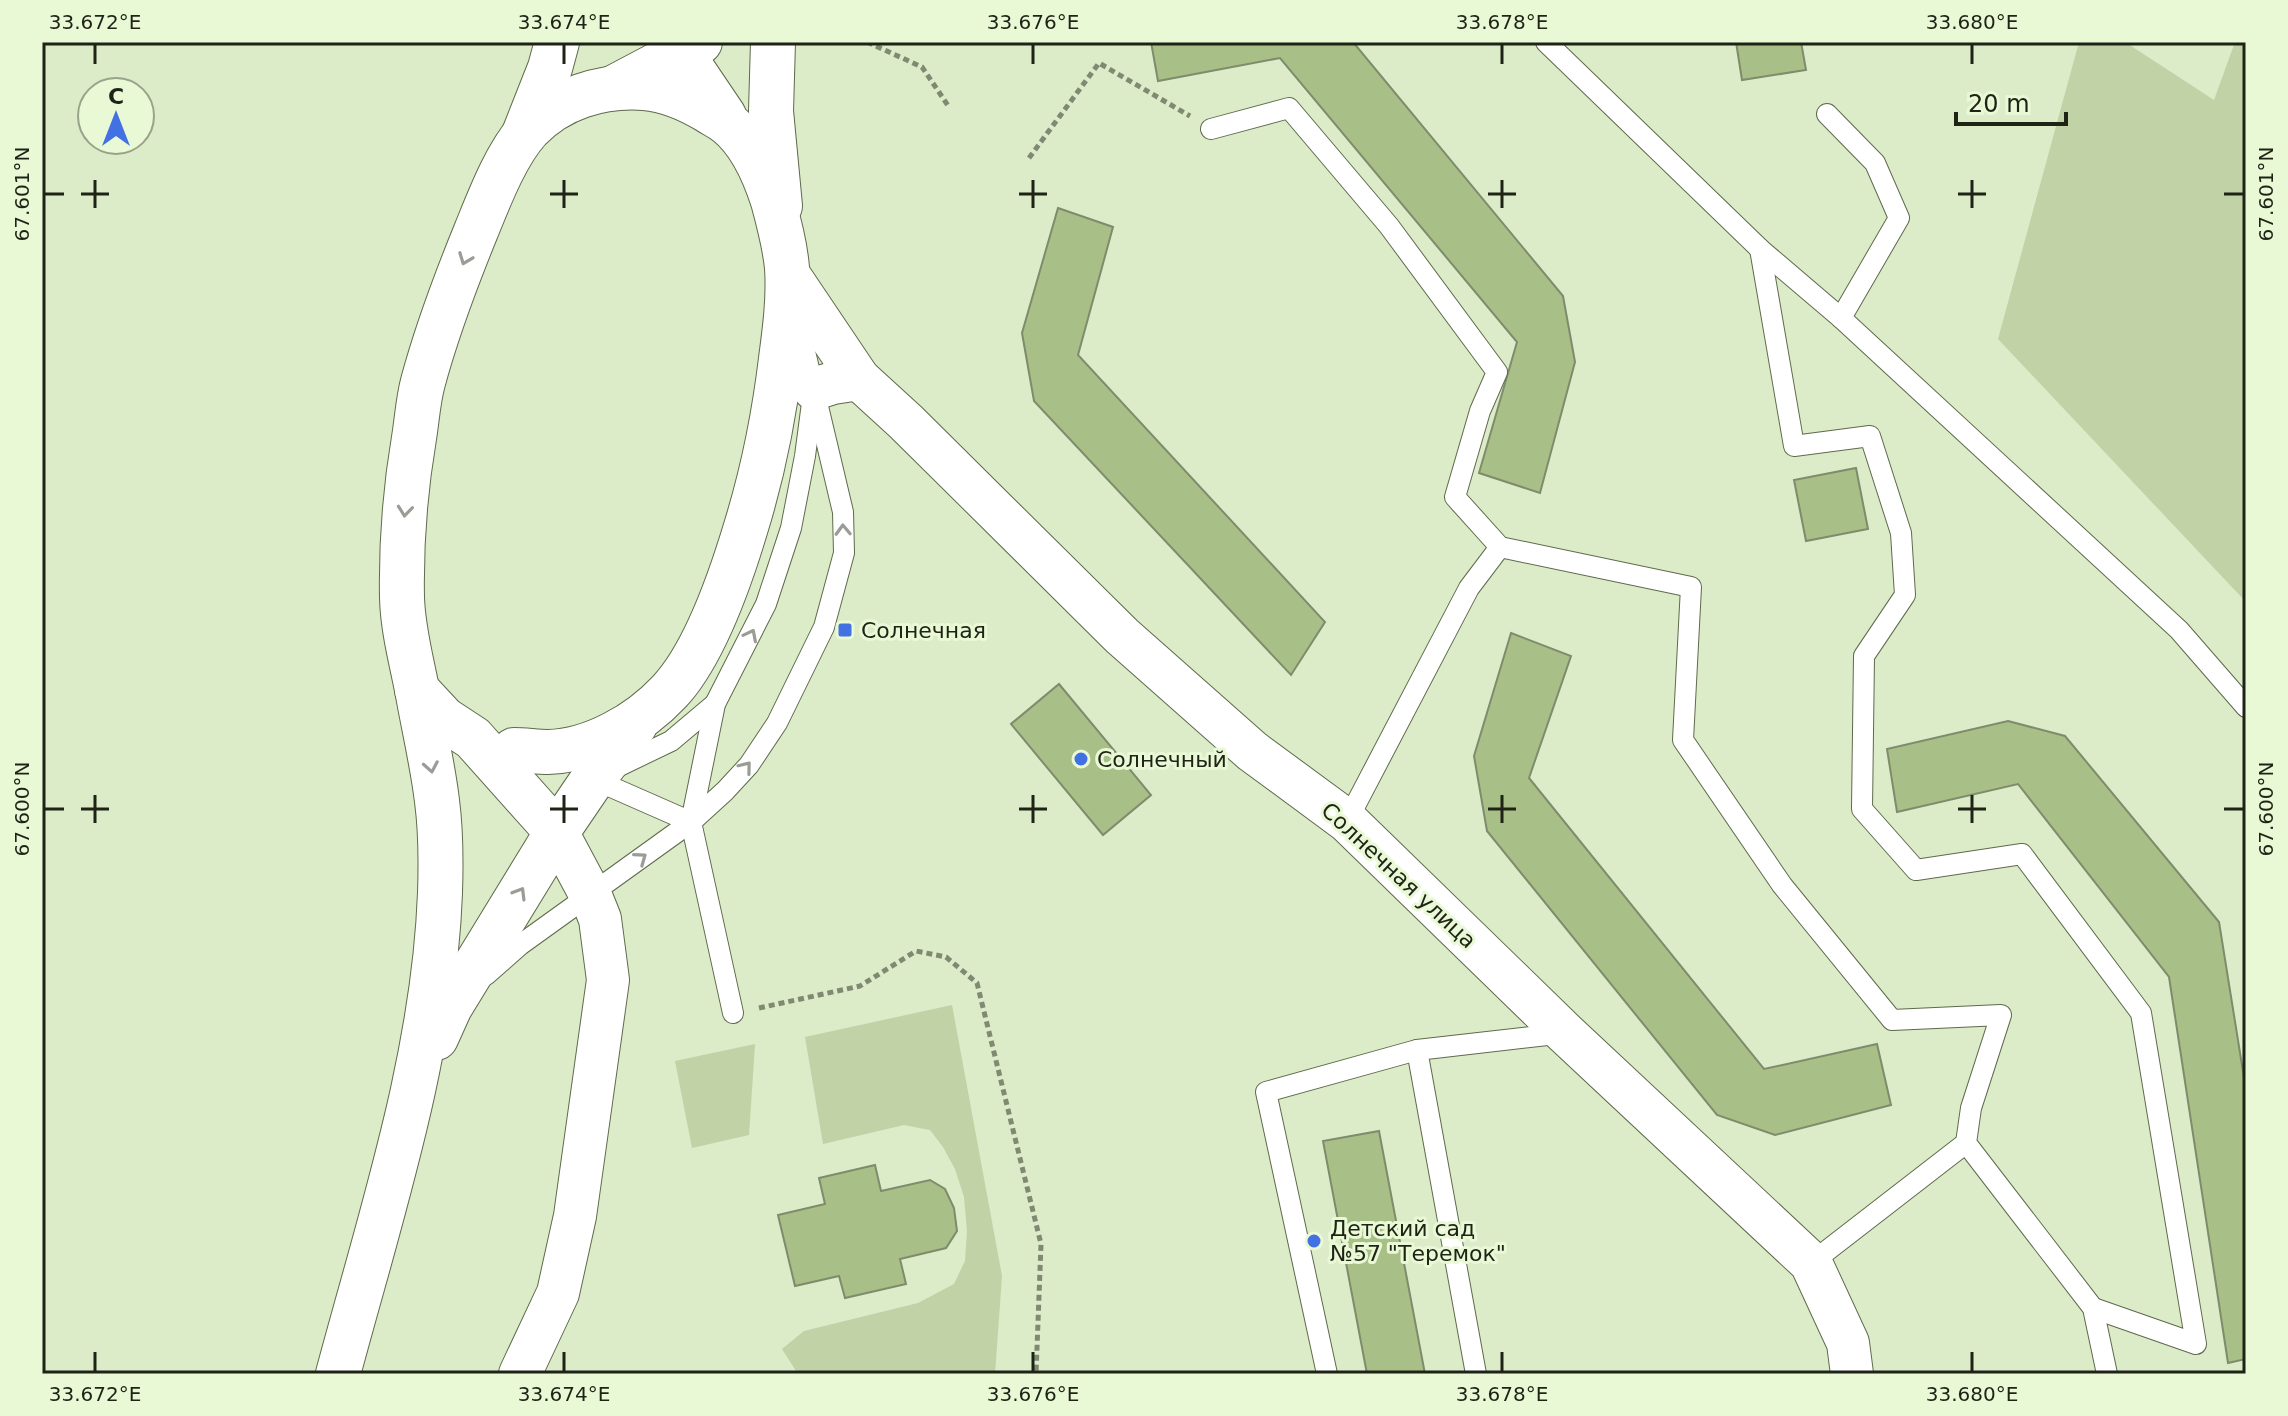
<svg xmlns="http://www.w3.org/2000/svg" width="2288" height="1416" font-family="'DejaVu Sans',sans-serif">
	<style>
		.green { fill: #c0d2a6 }
		.building { fill: #a8bf87; stroke: #7f8c6c; stroke-width: 2 }
		.lines { fill: none; stroke-linecap: round; stroke-linejoin: round }
		.service-casing { stroke: #5e6a4c; stroke-width: 22 }
		.minor-casing { stroke: #5e6a4c; stroke-width: 44 }
		.tertiary-casing { stroke: #5e6a4c; stroke-width: 46 }
		.secondary-casing { stroke: #5e6a4c; stroke-width: 46 }
		.path { stroke: #808a72; stroke-width: 5; stroke-dasharray: 6 4; stroke-linecap: butt }
		.service { stroke: #fff; stroke-width: 20 }
		.minor { stroke: #fff; stroke-width: 42 }
		.tertiary { stroke: #fff; stroke-width: 44 }
		.secondary { stroke: #fff; stroke-width: 44 }
		.oneway { stroke: #9a9c96 }
		.ticks { fill: none; stroke: #1e2316; stroke-width: 3 }
		.poi-dot { fill: #4271e3; stroke: #e9f8d5; stroke-width: 3 }
		.labels { text-anchor: middle; stroke-width: 6; stroke-linejoin: round; paint-order: stroke }
		.poi-label { font-size: 22px; fill: #1e2316; stroke: #e9f8d5; text-anchor: start }
		.street-label { font-size: 22px; fill: #1e2316; stroke: #e9f8d5 }
		.neatline { fill: none; stroke: #1e2316; stroke-width: 3 }
		.ticks-label { font-size: 20px; text-anchor: middle; fill: #1e2316 }
	</style>
	<rect width="100%" height="100%" fill="#dcebc8"/>
	<g class="green">
		<path d="M2079,42H2125L2214,100L2235,42H2246V602L1998,339Z"/>
		<path d="M952,1005L1002,1276L995,1374H798L782,1349L804,1331L918,1303L954,1284L965,1261L967,1231L964,1197L955,1169L943,1147L930,1130L904,1125L823,1144L805,1037Z"/>
		<path d="M755,1044L749,1135L692,1148L675,1061Z"/>
	</g>
	<g class="building">
		<path d="M1151,42H1353L1563,296L1575,362L1540,493L1479,473L1517,342L1280,58L1158,81Z"/>
		<path d="M1736,42H1801L1806,70L1742,80Z"/>
		<path d="M1058,208L1113,227L1078,355L1325,622L1291,675L1034,401L1022,333Z"/>
		<path d="M1856,468L1868,529L1806,541L1794,480Z"/>
		<path d="M1511,633L1571,656L1529,778L1764,1069L1877,1044L1891,1105L1775,1135L1717,1115L1487,831L1474,756Z"/>
		<path d="M1059,684L1151,795L1103,835L1011,724Z"/>
		<path d="M2008,721L2065,736L2219,922L2246,1090V1359L2228,1363L2169,977L2018,784L1897,812L1887,749Z"/>
		<path d="M1379,1131L1425,1374H1367L1323,1141Z"/>
		<path d="M875,1165L881,1191L930,1180L945,1189L954,1208L957,1231L946,1248L900,1259L906,1284L845,1298L839,1276L795,1286L778,1215L825,1204L819,1178Z"/>
	</g>
	<g class="lines">
		<defs>
			<g id="service">
				<path d="M1546,42L1760,249L1841,318L2179,630L2246,707"/>
				<path d="M1827,114L1875,163L1899,218L1841,318"/>
				<path d="M1211,129L1289,108L1389,226L1497,372L1480,411L1455,497L1500,547L1469,588L1347,821"/>
				<path d="M1760,249L1794,446L1870,436L1901,533L1905,595L1864,656L1862,809L1916,870L2022,854L2141,1013L2196,1344L2093,1308"/>
				<path d="M1500,547L1691,587L1683,740L1782,885L1892,1020L2001,1015L1971,1108L1966,1143L2093,1308L2107,1374"/>
				<path d="M615,768L671,741L715,704"/>
				<path d="M593,779L691,822"/>
				<path d="M486,975L520,945L691,822L725,791L749,765L777,723L824,627L844,553L843,512L798,322"/>
				<path d="M733,1013L691,822L715,704L766,604L791,528L805,456L812,403"/>
				<path d="M1417,1050L1476,1374"/>
				<path d="M1811,1263L1966,1143"/>
				<path d="M1327,1374L1266,1092L1417,1050L1565,1033"/>
			</g>
			<g id="minor">
				<path d="M787,272L859,379L906,422L1122,636L1252,751L1347,821L1565,1033L1811,1263L1848,1343L1852,1374"/>
				<path d="M814,389L833,383L859,379"/>
				<path d="M520,1374L558,1293L575,1216L608,980L600,919L590,894L557,832"/>
			</g>
			<g id="tertiary">
				<path d="M773,42L771,111L780,206"/>
				<path d="M613,88L700,42"/>
			</g>
			<g id="secondary">
				<path d="M674,42L724,116"/>
				<path d="M524,134L550,68L557,42"/>
				<path d="M417,690L444,719L473,738L557,832"/>
				<path d="M436,1038L450,1007L557,832L593,779L635,725"/>
				<path d="M338,1374C380,1217 434,1056 440,893C441,863 441,831 437,801C433,767 425,733 419,700C413,666 403,633 402,598C401,545 405,491 414,438C417,420 418,400 423,382C437,330 456,280 476,231C489,199 506,154 529,129C559,98 601,85 644,88C667,90 688,99 708,111C714,115 721,118 727,123C751,142 764,173 773,201C779,223 785,245 787,268C789,298 785,329 781,359C774,417 763,472 746,527C731,577 704,655 669,692C639,724 592,751 548,752C537,752 525,750 514,750"/>
			</g>
		</defs>
		<use href="#service" class="service-casing"/>
		<use href="#minor" class="minor-casing"/>
		<use href="#tertiary" class="tertiary-casing"/>
		<use href="#secondary" class="secondary-casing"/>
		<g class="path">
			<path d="M867,42L922,67L949,107"/>
			<path d="M1029,158L1099,63L1190,116"/>
			<path d="M759,1008L860,986L916,951L946,957L977,983L1041,1244L1036,1374"/>
		</g>
		<use href="#service" class="service"/>
		<use href="#minor" class="minor"/>
		<use href="#tertiary" class="tertiary"/>
		<use href="#secondary" class="secondary"/>
	</g>
	<defs><path id="oneway-chevron" d="M-2-3.5L2.5 0L-2 3.5" fill="none" stroke-width="1.6" stroke-linecap="round" stroke-linejoin="round" transform="scale(2)"/></defs>
	<g class="oneway">
		<use href="#oneway-chevron" transform="translate(465 259) rotate(111)"/>
		<use href="#oneway-chevron" transform="translate(405 511) rotate(96)"/>
		<use href="#oneway-chevron" transform="translate(843 530) rotate(-92)"/>
		<use href="#oneway-chevron" transform="translate(751 635) rotate(-63)"/>
		<use href="#oneway-chevron" transform="translate(431 767) rotate(80)"/>
		<use href="#oneway-chevron" transform="translate(746 767) rotate(-51)"/>
		<use href="#oneway-chevron" transform="translate(641 858) rotate(-36)"/>
		<use href="#oneway-chevron" transform="translate(520 893) rotate(-59)"/>
	</g>
	<path class="ticks" d="M95,44V64M564,44V64M1033,44V64M1502,44V64M1972,44V64M95,180V208M564,180V208M1033,180V208M1502,180V208M1972,180V208M44,194H64M81,194H109M550,194H578M1019,194H1047M1488,194H1516M1958,194H1986M2224,194H2244M95,795V823M564,795V823M1033,795V823M1502,795V823M1972,795V823M44,809H64M81,809H109M550,809H578M1019,809H1047M1488,809H1516M1958,809H1986M2224,809H2244M95,1352V1372M564,1352V1372M1033,1352V1372M1502,1352V1372M1972,1352V1372"/>
	<g class="poi-dot">
		<rect x="837" y="622" width="16" height="16" rx="4"/>
		<circle cx="1081" cy="759" r="8"/>
		<circle cx="1314" cy="1241" r="8"/>
	</g>
	<g class="labels">
		<g class="poi-label">
			<text x="861" y="638">Солнечная</text>
			<text x="1097" y="767">Солнечный</text>
			<text x="1330" y="1236">Детский сад<tspan x="1330" dy="25">№57 "Теремок"</tspan></text>
		</g>
		<g class="street-label">
			<text transform="translate(1399 875) rotate(43)" y="8">Солнечная улица</text>
		</g>
	</g>
	<rect width="2288" height="1416" fill="none" stroke="#e9f8d5" stroke-width="88"/>
	<g transform="translate(116 116)"><circle r="38" fill="#e9f8d5" stroke="#98a389" stroke-width="2"/>
	<path d="M0-6L14 30L0 20L-14 30Z" fill="#4271e3"/>
	<text y="-12" font-size="22" font-weight="bold" text-anchor="middle" fill="#1e2316">С</text>
	</g>
	<path d="M1956 112v12h110v-12" fill="none" stroke="#1e2316" stroke-width="4"/>
	<text x="1968" y="112" font-size="24" fill="#1e2316" stroke="#e9f8d5" stroke-width="6" paint-order="stroke">20 m</text>
	<rect x="44" y="44" width="2200" height="1328" class="neatline"/>
	<g class="ticks-label">
		<text x="95" y="29">33.672°E</text>
		<text x="564" y="29">33.674°E</text>
		<text x="1033" y="29">33.676°E</text>
		<text x="1502" y="29">33.678°E</text>
		<text x="1972" y="29">33.680°E</text>
		<text transform="translate(22 194) rotate(-90)" y="7">67.601°N</text>
		<text transform="translate(2266 194) rotate(-90)" y="7">67.601°N</text>
		<text transform="translate(22 809) rotate(-90)" y="7">67.600°N</text>
		<text transform="translate(2266 809) rotate(-90)" y="7">67.600°N</text>
		<text x="95" y="1401">33.672°E</text>
		<text x="564" y="1401">33.674°E</text>
		<text x="1033" y="1401">33.676°E</text>
		<text x="1502" y="1401">33.678°E</text>
		<text x="1972" y="1401">33.680°E</text>
	</g>
</svg>
